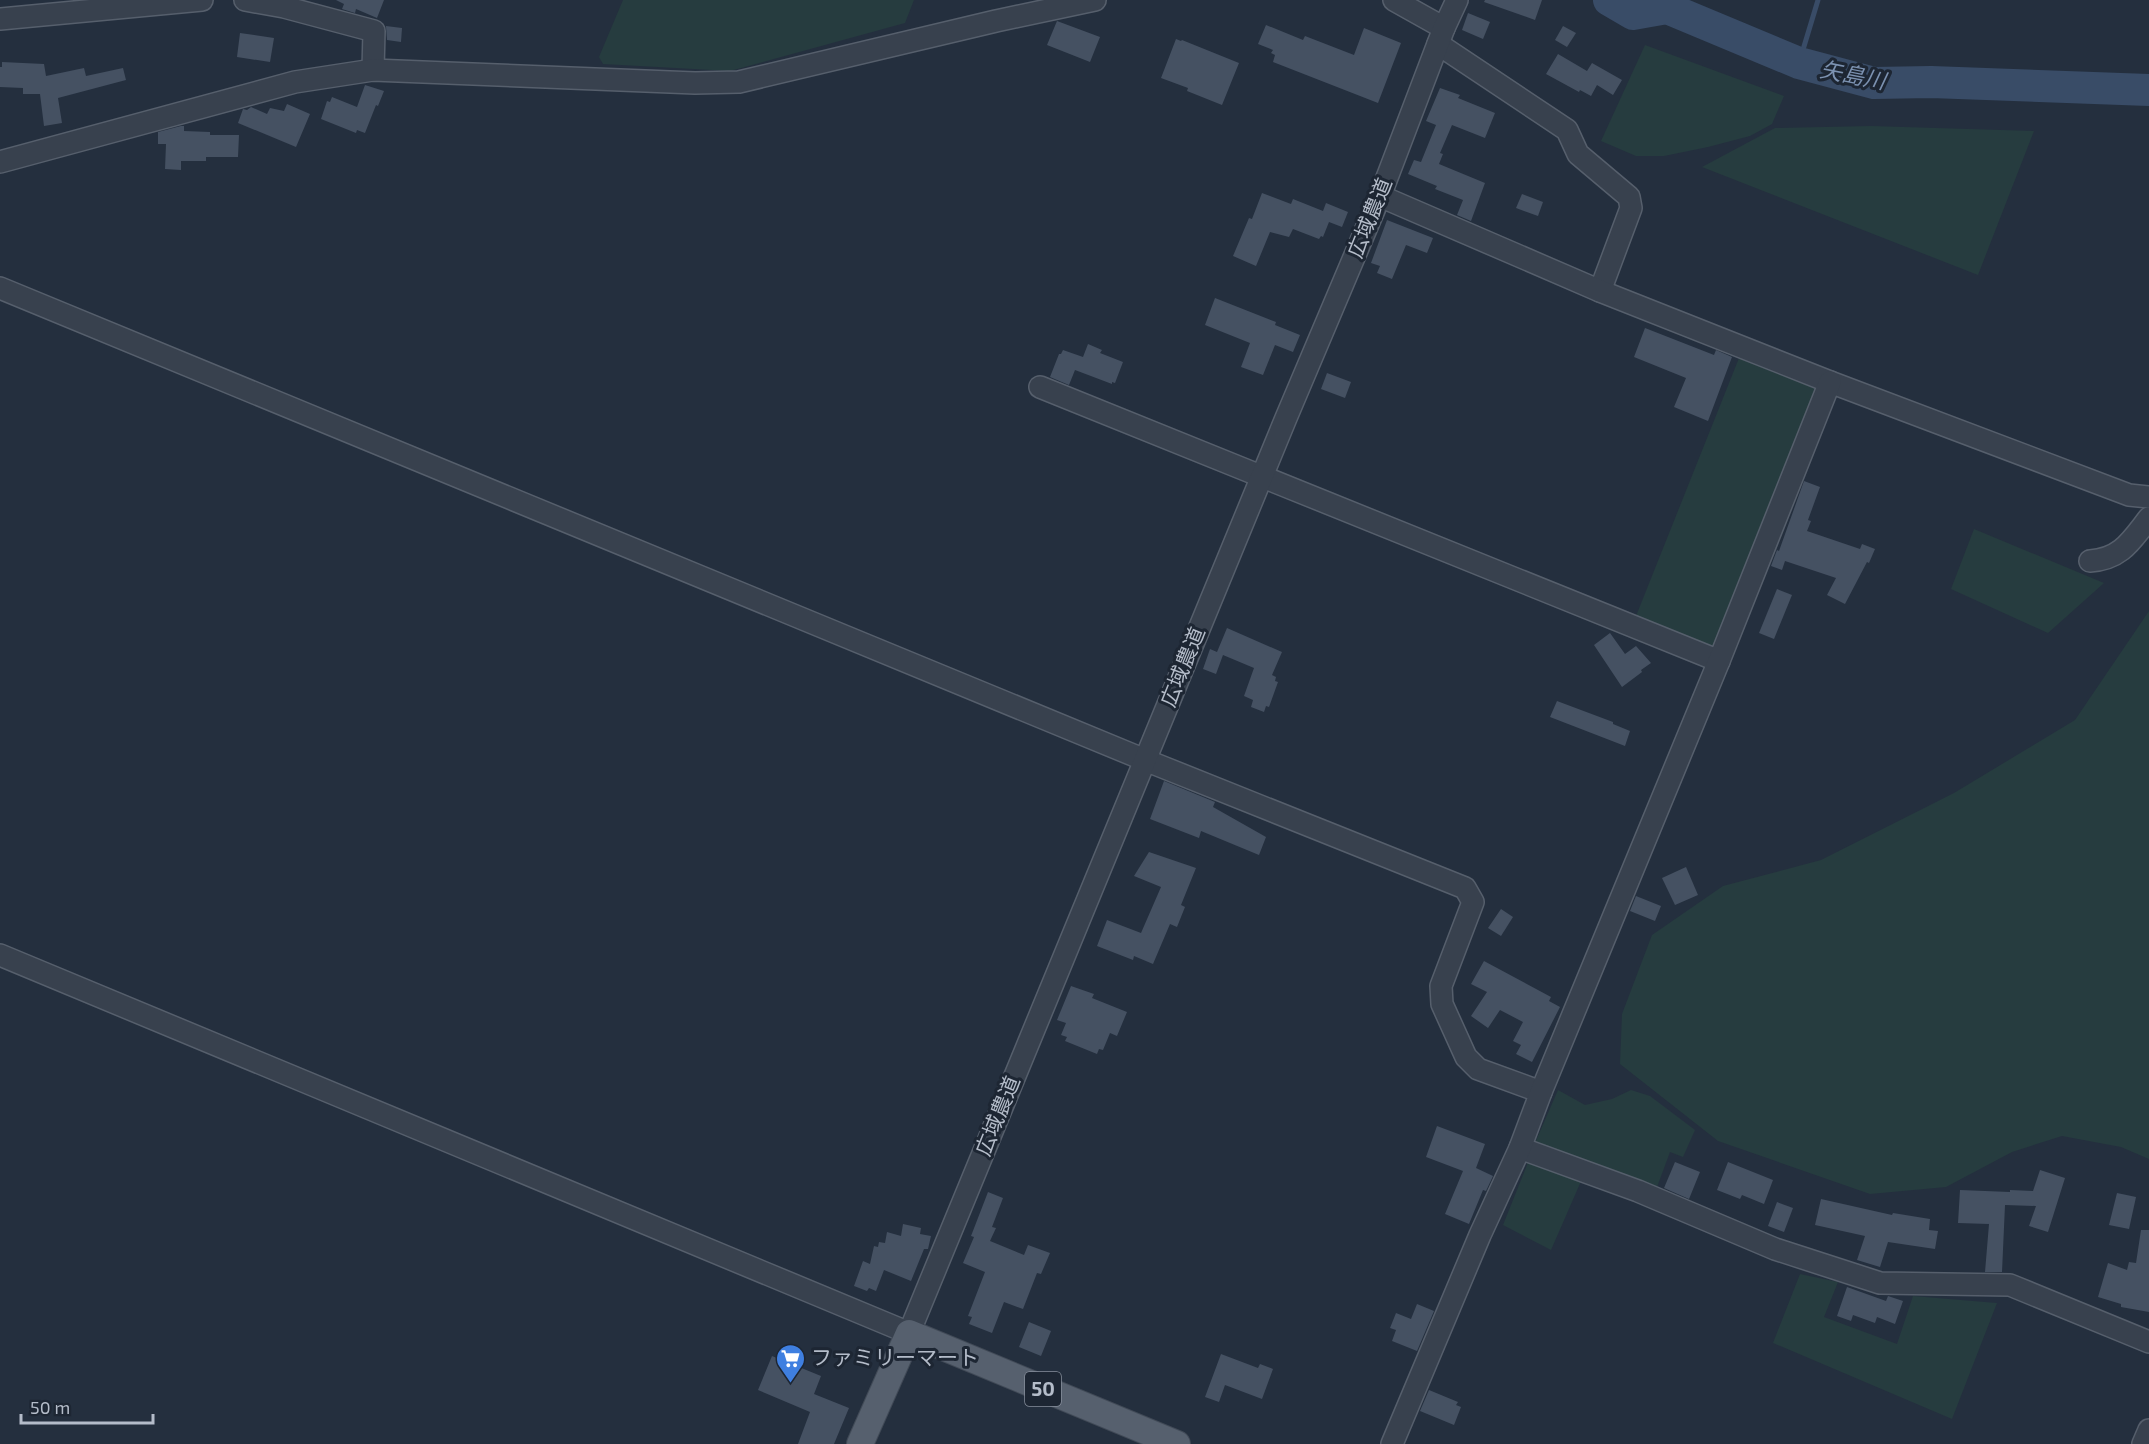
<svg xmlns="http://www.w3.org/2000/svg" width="2149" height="1444" font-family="'Exo 2','Noto Sans JP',sans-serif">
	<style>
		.green { fill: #263c3f }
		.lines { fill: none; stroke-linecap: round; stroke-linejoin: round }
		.stream { stroke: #394c67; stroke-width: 5 }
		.river { stroke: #394c67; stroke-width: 32 }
		.building { fill: #455162 }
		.minor-casing { stroke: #565f6c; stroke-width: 24 }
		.major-casing { stroke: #414a57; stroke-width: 28 }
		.minor { stroke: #38414e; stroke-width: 21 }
		.major { stroke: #56606e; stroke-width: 26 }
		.labels { text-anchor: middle; stroke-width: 6; stroke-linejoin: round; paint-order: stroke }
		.shield { fill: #1d2633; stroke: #878f9c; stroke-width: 1.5 }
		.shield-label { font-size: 20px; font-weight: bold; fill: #b4bcc9 }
		.street-label { font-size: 21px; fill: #b4bcc9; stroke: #1d2633 }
		.poi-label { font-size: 21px; fill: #b4bcc9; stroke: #1d2633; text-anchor: start }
		.water-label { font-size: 22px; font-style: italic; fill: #7c92b1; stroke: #1d2633 }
	</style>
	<rect width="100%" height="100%" fill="#242f3e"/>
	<g class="green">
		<path d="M623,0H914L905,23L730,71L603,64L599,57Z"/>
		<path d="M1645,45L1784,96L1772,124L1750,136L1708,147L1664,156H1636L1601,141Z"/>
		<path d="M1871,126L2034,131L1978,275L1702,167L1775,128Z"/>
		<path d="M1739,358L1819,390L1714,653L1634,621Z"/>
		<path d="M1974,529L2104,583L2048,633L1951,589Z"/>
		<path d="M2149,611V1159L2121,1147L2062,1136L2012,1152L1946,1187L1870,1194L1718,1141L1620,1064L1622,1014L1652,935L1723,886L1821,860L1954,793L2075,720Z"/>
		<path d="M1558,1090L1585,1105L1612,1099L1631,1090L1650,1096L1695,1130L1683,1157L1670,1152L1657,1187L1535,1143Z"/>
		<path d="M1529,1160L1582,1179L1551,1250L1503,1225Z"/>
		<path d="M1800,1274L1838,1282L1824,1317L1897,1344L1913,1296L1997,1303L1952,1419L1773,1343Z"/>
	</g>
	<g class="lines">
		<path class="stream" d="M1799,63L1818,0"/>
		<path class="river" d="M1609,0L1633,14L1667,8L1799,63L1874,83L1931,82L2149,90"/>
	</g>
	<g class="building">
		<path d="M336,0H384L377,18L356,9L355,13L342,9L344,4Z"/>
		<path d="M1485,0H1542L1535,20L1484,2Z"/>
		<path d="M1468,13L1490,22L1483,39L1462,30Z"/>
		<path d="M1057,21L1100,37L1090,62L1047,45Z"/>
		<path d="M1266,25L1303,40L1305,36L1354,55L1364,28L1401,43L1378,103L1273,62L1275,55L1271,53L1273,50L1258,44Z"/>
		<path d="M386,26L402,28L401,42L387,40Z"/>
		<path d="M1563,26L1576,33L1567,47L1555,40Z"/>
		<path d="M240,33L274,38L270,62L237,57Z"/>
		<path d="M1176,39L1181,41L1182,40L1239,63L1222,105L1187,91L1188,88L1161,78Z"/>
		<path d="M1558,54L1587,71L1592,63L1622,80L1613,95L1597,85L1591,96L1580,90L1579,92L1546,74Z"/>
		<path d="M2,62L44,64L46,76L84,68L86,76L123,68L126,80L58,98L62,123L44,126L40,94H23V88L0,87V67H2Z"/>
		<path d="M365,85L384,91L378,106L376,105L365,133L357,130L356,133L321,119L327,101L330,102L332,97L357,107Z"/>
		<path d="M1440,88L1460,95L1458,98L1495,113L1485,138L1452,125L1440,153L1443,154L1439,164L1485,183L1471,221L1457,215L1463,200L1435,189L1437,186L1408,174L1414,160L1421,162L1436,125L1426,121Z"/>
		<path d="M287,104L310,114L296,147L238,123L243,109L247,110L251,107L267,114L270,108L284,111Z"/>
		<path d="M181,126H184V131L210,132V135H239L238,157H206V161H181V170L165,169L166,144H158V132Z"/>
		<path d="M1262,193L1291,204L1293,199L1323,211L1326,203L1348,212L1342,227L1329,222L1323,237L1321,236L1319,239L1293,229L1289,237L1270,232L1256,266L1233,256L1249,218L1252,219Z"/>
		<path d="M1522,194L1543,202L1538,216L1516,208Z"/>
		<path d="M1387,220L1433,238L1427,253L1406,245L1392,279L1377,273L1380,266L1371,263Z"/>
		<path d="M1215,298L1276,322L1275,325L1300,335L1293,352L1275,345L1263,375L1241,367L1250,343L1205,325Z"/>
		<path d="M1645,328L1714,355L1716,350L1732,357L1708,421L1674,407L1686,378L1634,357Z"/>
		<path d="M1088,344L1102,350L1100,353L1123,362L1115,383L1112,382V384L1075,370L1069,385L1050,377L1059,354H1061L1063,350L1083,357Z"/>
		<path d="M1327,373L1351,382L1345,398L1321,389Z"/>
		<path d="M1804,481L1820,487L1808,520L1811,521L1807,531L1860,549L1862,544L1875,549L1869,563L1867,562L1845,604L1827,595L1836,578L1785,561L1782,570L1771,566L1777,550L1779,551Z"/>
		<path d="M1777,589L1792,595L1774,639L1759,633Z"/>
		<path d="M1227,628L1282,652L1272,675L1276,677L1275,681L1278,682L1269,707L1266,706L1264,712L1251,707L1253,700L1244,696L1254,668L1223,655L1216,674L1203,669L1210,649L1217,652Z"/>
		<path d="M1610,633L1625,654L1636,646L1651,663L1641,670L1642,672L1622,687L1594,645Z"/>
		<path d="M1557,701L1613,722V724L1630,731L1625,746L1550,717Z"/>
		<path d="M1164,781L1215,802L1213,807L1266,837L1259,855L1201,831L1199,838L1150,819Z"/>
		<path d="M1149,852L1196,868L1181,905L1185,907L1177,927L1170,924L1153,964L1134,956L1133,960L1097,946L1107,920L1141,933L1161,887L1134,876Z"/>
		<path d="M1686,867L1698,895L1675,905L1662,878Z"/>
		<path d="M1636,896L1661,906L1655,921L1630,911Z"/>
		<path d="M1501,909L1513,917L1501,936L1488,928Z"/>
		<path d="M1484,961L1551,997L1549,1001L1560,1007L1532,1062L1516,1054L1521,1045L1513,1041L1523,1022L1500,1010L1488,1028L1471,1016L1487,992L1471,984Z"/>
		<path d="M1071,986L1094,994L1092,998L1127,1012L1117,1036L1110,1033L1103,1050L1099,1049L1097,1054L1065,1041L1067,1037L1061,1035L1066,1023L1057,1020Z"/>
		<path d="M1437,1126L1485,1144L1476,1168L1493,1176L1486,1191L1483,1190L1469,1224L1445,1214L1463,1171L1426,1157Z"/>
		<path d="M1675,1162L1700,1172L1689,1199L1664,1188Z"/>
		<path d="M1728,1162L1773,1180L1764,1204L1742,1195L1740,1199L1717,1190Z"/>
		<path d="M2040,1170L2065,1178L2048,1232L2029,1226L2036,1206L2005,1205L2002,1272H1985L1989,1224L1958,1223L1960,1190L2010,1192V1190L2033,1191Z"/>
		<path d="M988,1192L1003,1198L992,1227L996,1228L990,1241L1024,1255L1028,1245L1050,1253L1041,1274L1037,1273L1023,1309L1004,1302L992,1333L969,1324L972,1317L968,1316L985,1272L963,1263L974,1237L971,1236Z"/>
		<path d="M2117,1193L2136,1197L2129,1229L2109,1225Z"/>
		<path d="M1821,1199L1892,1215L1893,1213L1930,1219L1929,1230L1938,1231L1935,1249L1888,1242L1880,1267L1857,1260L1865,1236L1815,1225Z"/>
		<path d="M1777,1202L1793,1208L1784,1232L1768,1226Z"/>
		<path d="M903,1224L921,1228L920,1234L931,1236L928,1249H924L911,1281L884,1270L876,1291L869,1288L867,1291L854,1286L863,1261L870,1264L874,1246L878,1247L879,1242L885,1243L887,1232L901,1236Z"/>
		<path d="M2141,1230H2149V1312L2121,1307V1304L2098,1297L2108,1263L2127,1270L2129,1262L2136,1263Z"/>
		<path d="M1847,1287L1886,1301L1888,1296L1903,1301L1895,1324L1877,1317L1875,1323L1853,1315L1851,1321L1837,1316Z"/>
		<path d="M1417,1304L1434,1311L1417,1351L1392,1341L1396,1330L1390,1328L1396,1313L1411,1319Z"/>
		<path d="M1029,1322L1051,1331L1041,1356L1019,1347Z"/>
		<path d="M1221,1354L1258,1368L1260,1364L1273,1369L1262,1399L1225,1385L1219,1402L1205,1397Z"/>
		<path d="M772,1356L821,1376L814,1394L849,1408L834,1444H798L810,1412L758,1390Z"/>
		<path d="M1429,1390L1458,1402L1456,1405L1461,1407L1454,1425L1420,1411Z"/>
	</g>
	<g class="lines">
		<defs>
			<g id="minor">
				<path d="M245,0L284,7L374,31L373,70"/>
				<path d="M1394,0L1444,28"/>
				<path d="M0,19L202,0"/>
				<path d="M1438,44L1567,130L1578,154L1629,197L1631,208L1600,291"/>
				<path d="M0,162L295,82L373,70L695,83L739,82L996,21L1095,0"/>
				<path d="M1380,196L1600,291L1830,382L2129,495L2149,497"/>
				<path d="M0,288L1145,760L1465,888L1473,902L1441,986L1442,1004L1466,1057L1478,1069L1541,1092"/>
				<path d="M1040,387L1719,661"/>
				<path d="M2090,561C2121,559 2131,541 2149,518"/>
				<path d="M0,955L909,1333L1286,418L1380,196L1444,28L1457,0"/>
				<path d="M1520,1148L1638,1191L1775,1249L1880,1283L2010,1285L2149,1342"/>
				<path d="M1392,1444L1480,1235L1520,1148L1541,1092L1719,661L1830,382"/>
				<path d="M2143,1444L2149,1430"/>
			</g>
			<path id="major" d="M860,1444L909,1333L1177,1444"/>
		</defs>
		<use href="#minor" class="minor-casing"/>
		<use href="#major" class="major-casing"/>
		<use href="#minor" class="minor"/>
		<use href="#major" class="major"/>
	</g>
	<defs>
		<symbol id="supermarket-pin" viewBox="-11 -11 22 30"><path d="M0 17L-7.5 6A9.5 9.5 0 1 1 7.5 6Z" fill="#3f7fe0" stroke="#1d2633"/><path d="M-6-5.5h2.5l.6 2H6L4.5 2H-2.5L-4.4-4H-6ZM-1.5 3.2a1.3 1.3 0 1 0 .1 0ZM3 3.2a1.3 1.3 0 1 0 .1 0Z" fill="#fff"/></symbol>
	</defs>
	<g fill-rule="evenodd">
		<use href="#supermarket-pin" x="774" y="1342" width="33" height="45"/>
	</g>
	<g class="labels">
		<rect class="shield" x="1025" y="1372" width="36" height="34" rx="4.5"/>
		<g class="shield-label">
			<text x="1043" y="1396">50</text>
		</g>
		<g class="street-label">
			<text transform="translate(1370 218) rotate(-68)" y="7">広域農道</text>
			<text transform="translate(1183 667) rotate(-68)" y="7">広域農道</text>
			<text transform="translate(998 1116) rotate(-68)" y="7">広域農道</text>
		</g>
		<g class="poi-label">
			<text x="811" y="1365">ファミリーマート</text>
		</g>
		<g class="water-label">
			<text transform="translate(1853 75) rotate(11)" y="8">矢島川</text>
		</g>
	</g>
	<path d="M21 1414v9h132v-9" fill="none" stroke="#b4bcc9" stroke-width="3"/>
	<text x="30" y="1414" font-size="18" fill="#b4bcc9" stroke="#1d2633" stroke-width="4.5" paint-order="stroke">50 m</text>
</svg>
